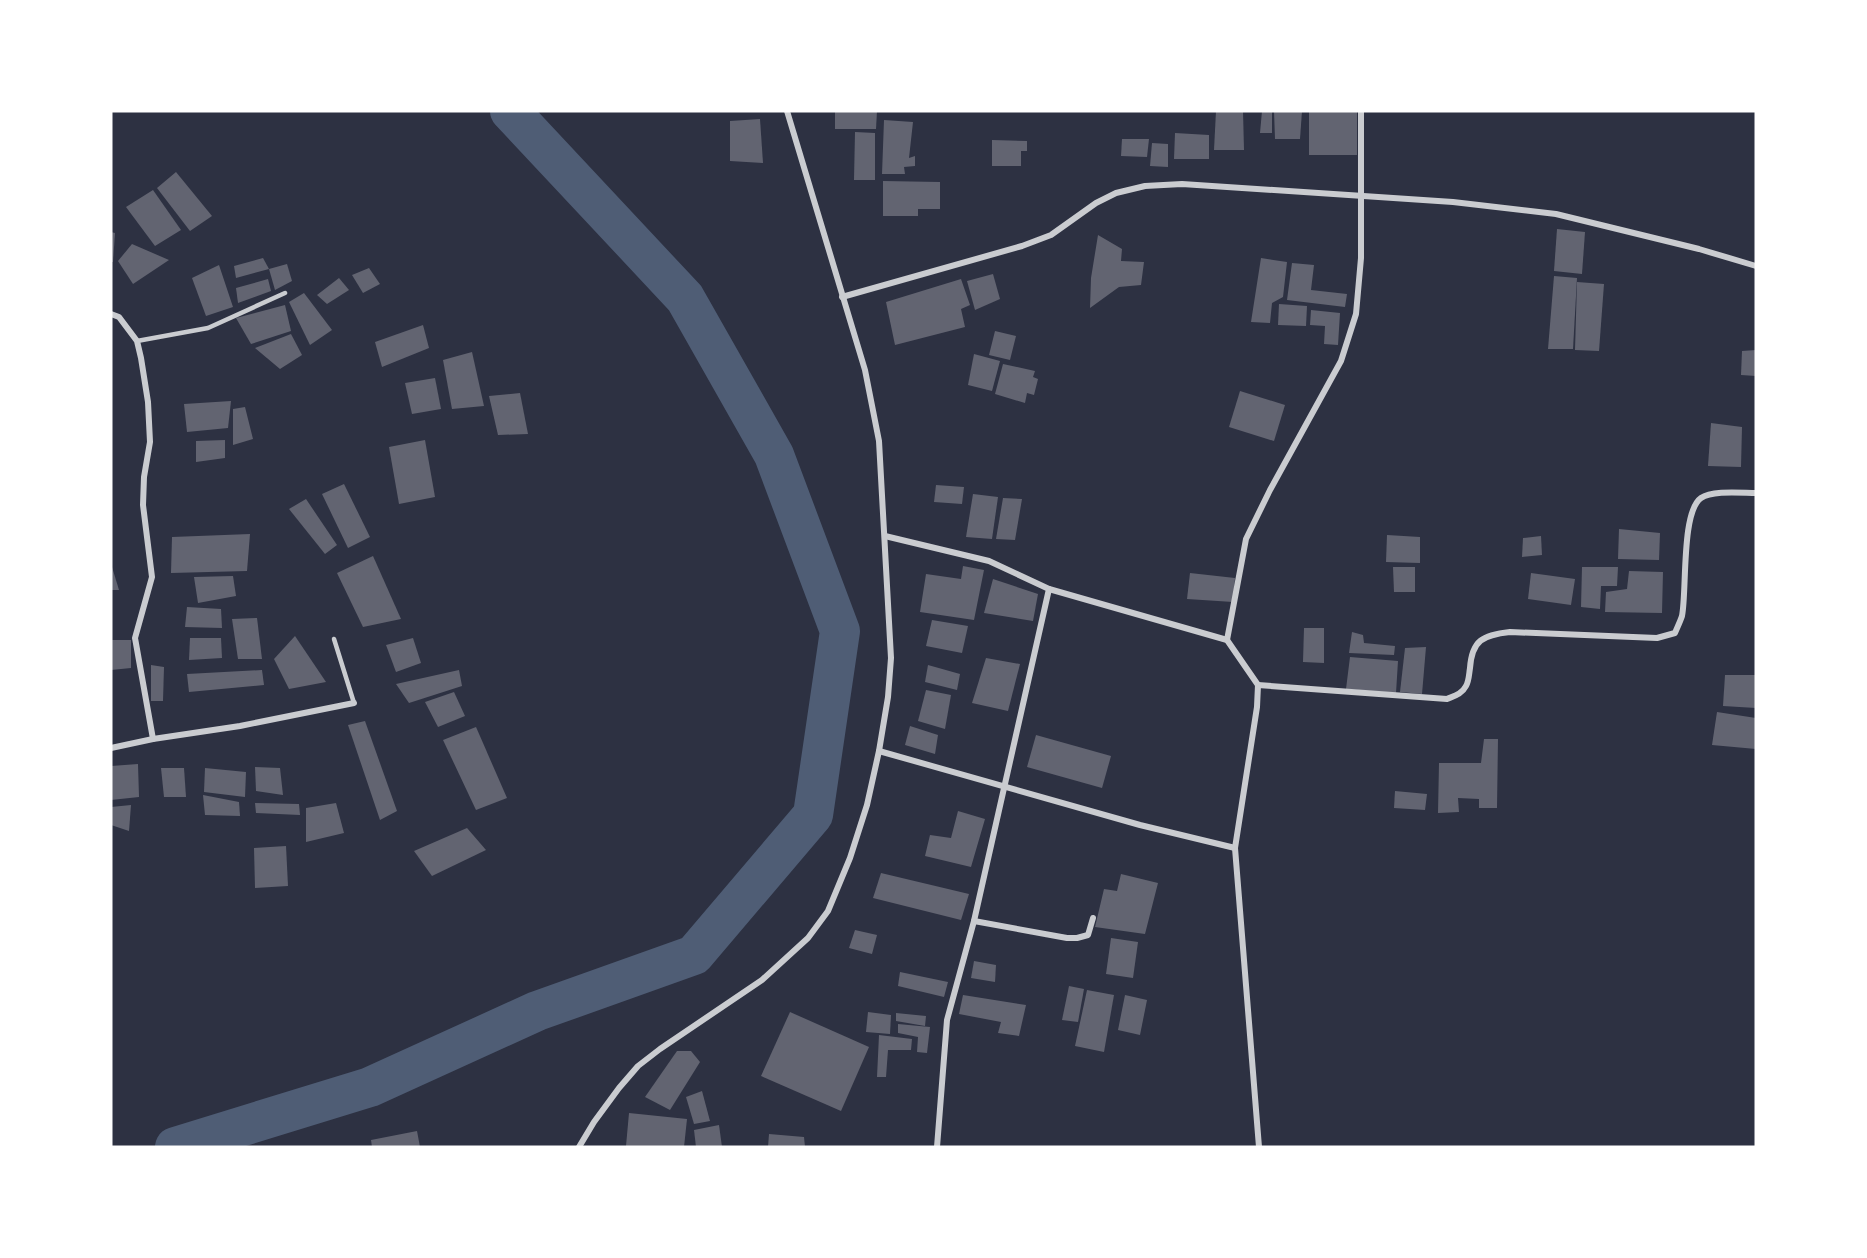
<svg xmlns="http://www.w3.org/2000/svg" width="1867" height="1258" font-family="'Noto Serif',serif">
	<style>
		.lines { fill: none; stroke-linecap: round; stroke-linejoin: round }
		.river { stroke: #4f5d75; stroke-width: 40 }
		.building { fill: #626471 }
		.service { stroke: #caccd0; stroke-width: 4.5 }
		.minor { stroke: #caccd0; stroke-width: 6 }
	</style>
	<rect width="100%" height="100%" fill="#2d3142"/>
	<g class="lines">
		<path class="river" d="M175,1147L370,1087L537,1011L694,955L813,815L840,631L774,455L685,298L510,111"/>
	</g>
	<g class="building">
		<path d="M835,111H877L876,129H835Z"/>
		<path d="M1216,111H1243L1244,150H1214Z"/>
		<path d="M1262,111H1272V133H1260Z"/>
		<path d="M1274,111H1302L1300,139H1275Z"/>
		<rect x="1309" y="111" width="48" height="44"/>
		<path d="M760,119L763,163L730,161V121Z"/>
		<path d="M884,120L913,122L909,158L915,156V166L904,167L905,174H882Z"/>
		<path d="M855,132L875,133V180H854Z"/>
		<path d="M1175,133L1209,135V159H1174Z"/>
		<path d="M1122,139H1149L1147,157L1121,156Z"/>
		<path d="M992,140L1027,141V151H1021V166H992Z"/>
		<path d="M1152,143L1168,144V167L1150,166Z"/>
		<path d="M176,172L212,216L190,231L157,188Z"/>
		<path d="M883,181L940,182V209H918V216H883Z"/>
		<path d="M153,190L181,230L155,246L126,207Z"/>
		<path d="M1557,229L1585,232L1582,274L1554,271Z"/>
		<path d="M111,232L115,233L113,262H111Z"/>
		<path d="M1098,235L1122,249L1121,261L1144,262L1141,285L1119,287L1090,308L1091,278Z"/>
		<path d="M132,244L169,260L133,284L118,261Z"/>
		<path d="M263,258L269,269L236,278L234,266Z"/>
		<path d="M1261,258L1287,262L1283,297L1272,303L1270,323L1251,322Z"/>
		<path d="M1292,263L1314,265L1311,290L1347,294L1345,307L1287,300Z"/>
		<path d="M287,264L292,281L275,290L269,269Z"/>
		<path d="M219,265L233,307L206,316L192,278Z"/>
		<path d="M369,268L380,284L363,293L352,275Z"/>
		<path d="M993,274L1000,299L975,310L967,281Z"/>
		<path d="M1554,276L1577,278L1573,349H1548Z"/>
		<path d="M339,278L349,290L327,304L317,295Z"/>
		<path d="M268,279L271,291L238,303L236,288Z"/>
		<path d="M961,279L970,305L961,309L965,327L895,345L886,302Z"/>
		<path d="M1577,282L1604,284L1599,351L1575,350Z"/>
		<path d="M304,293L332,330L310,345L289,302Z"/>
		<path d="M1279,304L1307,306L1306,326L1278,325Z"/>
		<path d="M285,305L291,331L251,344L236,318Z"/>
		<path d="M1311,310L1340,313L1338,345L1324,344L1325,326L1310,325Z"/>
		<path d="M423,325L429,348L382,367L375,342Z"/>
		<path d="M995,331L1016,336L1010,360L989,355Z"/>
		<path d="M291,334L302,355L280,369L255,348Z"/>
		<path d="M1756,350V376L1741,375L1742,351Z"/>
		<path d="M472,352L484,406L452,409L443,360Z"/>
		<path d="M974,354L1000,361L992,391L968,385Z"/>
		<path d="M1003,364L1035,371L1033,377L1038,379L1034,395L1027,393L1025,403L995,394Z"/>
		<path d="M435,378L441,409L412,414L405,383Z"/>
		<path d="M1240,391L1285,405L1274,441L1229,427Z"/>
		<path d="M520,393L528,434L498,435L489,396Z"/>
		<path d="M231,401L228,428L187,432L184,404Z"/>
		<path d="M245,407L253,439L233,445V409Z"/>
		<path d="M1711,423L1742,427L1741,467L1708,466Z"/>
		<path d="M225,440V458L196,462V441Z"/>
		<path d="M425,440L435,497L399,504L389,447Z"/>
		<path d="M344,484L370,537L348,548L322,494Z"/>
		<path d="M936,485L964,487L962,504L934,502Z"/>
		<path d="M973,494L998,497L992,539L966,537Z"/>
		<path d="M1003,498L1022,499L1015,540L996,539Z"/>
		<path d="M306,499L337,545L325,554L289,509Z"/>
		<path d="M1619,529L1660,533L1659,560L1618,559Z"/>
		<path d="M250,534L247,571L171,573L172,537Z"/>
		<path d="M1387,535L1420,537V563L1386,562Z"/>
		<path d="M1541,536L1542,555L1522,557L1523,538Z"/>
		<path d="M373,556L401,619L363,627L337,573Z"/>
		<path d="M963,566L984,570L974,620L920,612L926,574L961,579Z"/>
		<path d="M112,567L119,590H111Z"/>
		<path d="M1393,567H1415V592H1394Z"/>
		<path d="M1582,567H1618L1617,586H1601L1600,609L1581,607Z"/>
		<path d="M1629,571L1663,572L1662,613L1605,612L1606,592L1627,589Z"/>
		<path d="M1190,573L1235,578L1233,602L1187,599Z"/>
		<path d="M1531,573L1575,579L1571,605L1528,599Z"/>
		<path d="M233,576L236,596L198,603L194,577Z"/>
		<path d="M993,579L1038,594L1033,621L984,613Z"/>
		<path d="M187,607L221,609L222,628L185,627Z"/>
		<path d="M257,618L262,659H238L232,619Z"/>
		<path d="M932,620L968,626L962,653L926,646Z"/>
		<path d="M1304,628H1324V663L1303,662Z"/>
		<path d="M1352,632L1363,635L1364,643L1395,646L1394,655L1349,653Z"/>
		<path d="M295,636L326,682L289,689L274,659Z"/>
		<path d="M190,638H221L222,658L189,660Z"/>
		<path d="M413,638L421,663L396,672L386,645Z"/>
		<path d="M111,640H131V668L111,670Z"/>
		<path d="M1426,647L1422,694L1400,692L1405,648Z"/>
		<path d="M1350,657L1398,661L1396,693L1346,689Z"/>
		<path d="M986,658L1020,664L1008,711L972,703Z"/>
		<path d="M151,665L164,667L163,701H151Z"/>
		<path d="M928,665L960,674L957,690L925,682Z"/>
		<path d="M262,670L264,685L189,692L187,674Z"/>
		<path d="M459,670L462,686L409,703L396,684Z"/>
		<path d="M1725,675H1756V708L1723,706Z"/>
		<path d="M926,690L951,695L945,729L918,721Z"/>
		<path d="M454,692L465,716L438,727L425,702Z"/>
		<path d="M1717,712L1756,718V749L1712,745Z"/>
		<path d="M365,721L397,811L380,820L348,725Z"/>
		<path d="M910,726L938,735L935,754L905,745Z"/>
		<path d="M476,727L507,798L476,810L443,740Z"/>
		<path d="M1036,735L1111,756L1102,788L1027,767Z"/>
		<path d="M1484,739H1498L1497,808H1479V799L1458,798L1459,812L1438,813L1439,763H1481Z"/>
		<path d="M138,764L139,797L111,800V766Z"/>
		<path d="M255,767L280,768L283,795L256,791Z"/>
		<path d="M161,768H184L186,797H164Z"/>
		<path d="M205,768L246,772L245,797L204,792Z"/>
		<path d="M1395,791L1427,794L1425,810L1394,808Z"/>
		<path d="M203,795L239,802L240,816L205,815Z"/>
		<path d="M255,803L299,804L300,815L256,813Z"/>
		<path d="M336,803L344,833L306,842V808Z"/>
		<path d="M131,805L129,831L111,825V807Z"/>
		<path d="M958,811L985,819L971,867L925,856L930,835L951,838Z"/>
		<path d="M467,828L486,850L432,876L414,851Z"/>
		<path d="M286,846L288,886L255,888L254,848Z"/>
		<path d="M881,873L969,894L961,920L873,898Z"/>
		<path d="M1121,874L1158,883L1145,934L1095,927L1104,889L1117,891Z"/>
		<path d="M855,930L877,935L872,954L849,948Z"/>
		<path d="M1111,938L1138,942L1133,978L1106,974Z"/>
		<path d="M974,961L996,965L995,982L971,978Z"/>
		<path d="M900,972L948,982L944,997L898,986Z"/>
		<path d="M1069,986L1084,989L1078,1022L1062,1020Z"/>
		<path d="M1087,990L1114,995L1104,1052L1075,1046Z"/>
		<path d="M963,995L1026,1005L1019,1036L998,1033L1001,1022L959,1014Z"/>
		<path d="M1125,995L1147,1000L1140,1035L1118,1030Z"/>
		<path d="M790,1012L869,1047L841,1111L761,1076Z"/>
		<path d="M868,1012L891,1015L890,1034L866,1032Z"/>
		<path d="M896,1013L926,1016L925,1026L896,1021Z"/>
		<path d="M898,1024L930,1027L927,1053L917,1052L918,1037L898,1033Z"/>
		<path d="M879,1035L912,1039L911,1050H888L886,1077H877Z"/>
		<path d="M677,1051H691L700,1062L670,1110L645,1097Z"/>
		<path d="M702,1091L710,1121L694,1124L686,1097Z"/>
		<path d="M629,1113L687,1119L684,1147L626,1146Z"/>
		<path d="M719,1125L722,1147H696L694,1130Z"/>
		<path d="M417,1131L420,1147H372L371,1140Z"/>
		<path d="M769,1134L804,1137L805,1147H768Z"/>
	</g>
	<g class="lines">
		<g class="service">
			<path d="M137,341L208,328L285,293"/>
			<path d="M334,639L354,703"/>
		</g>
		<g class="minor">
			<path d="M842,297L1022,246L1051,235L1096,203L1116,193L1145,186L1182,184L1453,202L1556,214L1699,249L1756,266"/>
			<path d="M111,314L119,317L137,341L141,358L148,402L150,442L144,477L143,505L152,577L135,638L153,739"/>
			<path d="M885,536L989,561L1049,589L974,921L947,1020L937,1147"/>
			<path d="M1227,640L1246,539L1270,490L1341,361L1356,314L1361,258V111"/>
			<path d="M1258,685L1447,699C1454,696 1462,694 1466,686C1469,681 1469,674 1470,668C1472,640 1483,635 1510,632L1657,638L1675,633C1677,628 1680,622 1682,616C1687,592 1681,512 1701,498C1712,490 1742,493 1756,493"/>
			<path d="M111,748L153,739L240,726L354,703"/>
			<path d="M879,751L1140,825L1235,848L1257,707L1258,685L1227,640L1049,589"/>
			<path d="M1235,848L1259,1147"/>
			<path d="M974,921L1067,938H1077L1088,935L1093,918"/>
			<path d="M579,1147L594,1122L619,1088L638,1066L660,1049L762,980L808,938L828,911L850,858L867,805L879,751L888,697L891,658L879,441L865,370L787,111"/>
		</g>
	</g>
	<rect width="1867" height="1258" fill="none" stroke="#ffffff" stroke-width="225"/>
</svg>
